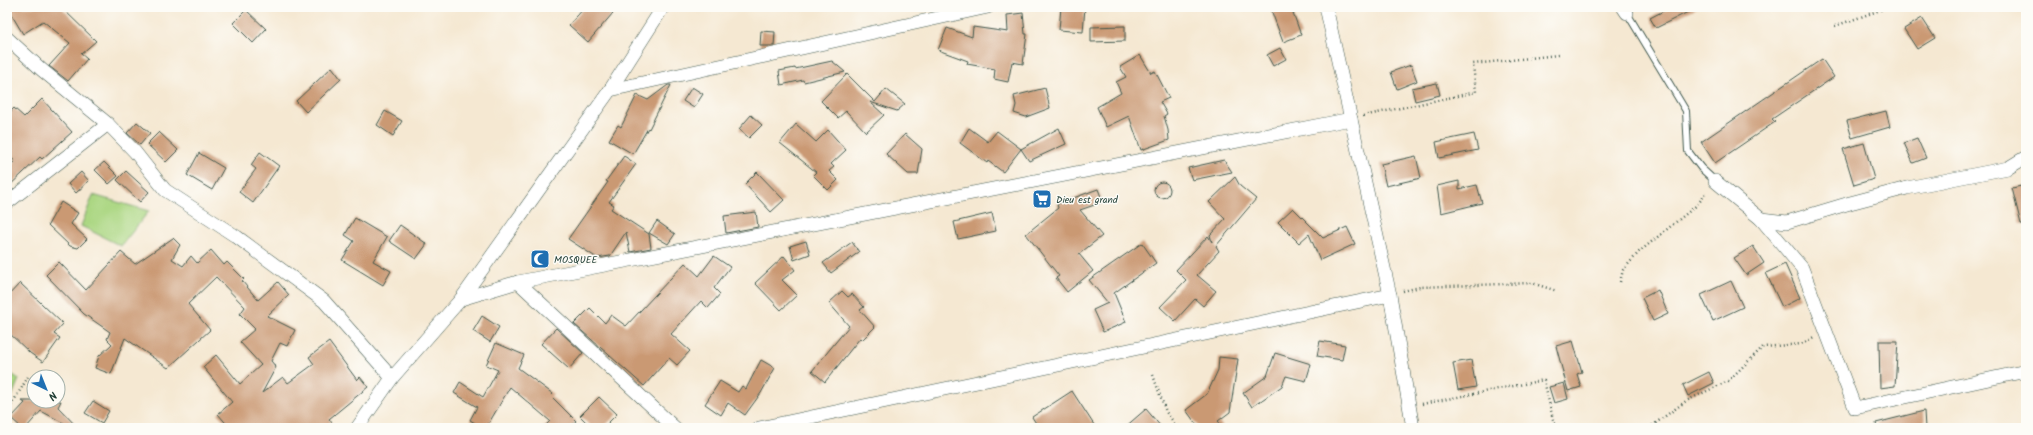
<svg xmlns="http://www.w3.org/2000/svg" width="2033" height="435" font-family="Kalam,sans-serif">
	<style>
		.green { fill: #acd783; stroke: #668a5c }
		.building { fill: #ca9973 }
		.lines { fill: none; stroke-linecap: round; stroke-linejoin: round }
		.lane-casing { stroke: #3f574c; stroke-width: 8 }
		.street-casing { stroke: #3f574c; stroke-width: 14 }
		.path { stroke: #3f574c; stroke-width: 2.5; stroke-dasharray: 1 3; stroke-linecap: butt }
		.lane { stroke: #fff; stroke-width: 6 }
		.street { stroke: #fff; stroke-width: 13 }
		.labels { text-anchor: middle; stroke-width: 3; stroke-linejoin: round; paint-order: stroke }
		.poi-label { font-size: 10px; fill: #1f3d34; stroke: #fdfcf7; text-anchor: start }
	</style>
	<rect width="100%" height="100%" fill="#fdfcf7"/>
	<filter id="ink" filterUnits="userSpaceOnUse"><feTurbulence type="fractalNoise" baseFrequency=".025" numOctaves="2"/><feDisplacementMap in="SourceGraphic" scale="8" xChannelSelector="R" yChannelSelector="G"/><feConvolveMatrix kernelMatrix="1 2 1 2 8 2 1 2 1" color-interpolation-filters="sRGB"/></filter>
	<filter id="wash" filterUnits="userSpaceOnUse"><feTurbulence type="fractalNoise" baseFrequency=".012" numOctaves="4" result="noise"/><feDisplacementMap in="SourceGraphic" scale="16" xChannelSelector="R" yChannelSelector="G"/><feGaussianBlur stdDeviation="0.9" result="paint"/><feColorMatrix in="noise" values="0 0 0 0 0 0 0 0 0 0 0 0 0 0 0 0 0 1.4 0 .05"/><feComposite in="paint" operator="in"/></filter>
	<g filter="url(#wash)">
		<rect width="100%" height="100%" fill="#f5e8d2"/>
		<g class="green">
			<path d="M93,195L149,211L121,246L81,226Z"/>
			<path d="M7,371L19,379L7,408Z"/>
		</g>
		<g id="blocks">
			<g class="building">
				<path d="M7,7H61L96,41L81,54L87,59L68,81L49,66L70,43L43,21L23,34Z"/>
				<path d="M585,7H606L613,13L588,42L569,25Z"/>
				<path d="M1061,7H1085L1083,32L1059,30Z"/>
				<path d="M1270,7H1291L1301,35L1283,42Z"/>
				<path d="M1671,7H1698L1656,28L1650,18Z"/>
				<path d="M246,10L266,29L253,43L233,23Z"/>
				<path d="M1023,13L1025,34H1027L1023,64L1012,62L1008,82L994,79L995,69L967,64L968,61L938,50L947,28L972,37L973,27L1008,32L1007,15Z"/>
				<path d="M1922,18L1935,38L1917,49L1904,29Z"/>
				<path d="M1125,26V41L1091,42V27Z"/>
				<path d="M761,31L775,32L774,46H760Z"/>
				<path d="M1280,48L1286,59L1273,66L1267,55Z"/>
				<path d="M1140,55L1151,73L1155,71L1169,98L1160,102L1167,114L1164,116L1168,130L1169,140L1141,150L1129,116L1106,127L1097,107L1121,93L1116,82L1126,77L1120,67Z"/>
				<path d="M1822,59L1834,77L1772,119L1775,122L1715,163L1701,142Z"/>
				<path d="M832,61L845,72L804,82L803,80L781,85L779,71L795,68V69Z"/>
				<path d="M1411,65L1417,81L1397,89L1391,72Z"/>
				<path d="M332,67L341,79L306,112L296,101Z"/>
				<path d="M847,74L875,102L886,89L905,104L897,111L870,102L884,115L866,132L846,111L838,118L821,101Z"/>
				<path d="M1437,83L1440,95L1415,101L1412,88Z"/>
				<path d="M668,85H671L649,129L648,128L633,154L609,140L618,125L621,127L637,95L648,100Z"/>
				<path d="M692,87L703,94L694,108L683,101Z"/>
				<path d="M1045,88L1050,108L1026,117L1014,113L1016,105L1014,96Z"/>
				<path d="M42,99L72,132L42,159L40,157L7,188V168L15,161L7,155V115L14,108L24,117Z"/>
				<path d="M385,111L402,121L393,136L377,125Z"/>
				<path d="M1886,111L1890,127L1852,138L1847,121Z"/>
				<path d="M751,115L762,125L749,138L739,129Z"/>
				<path d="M137,122L150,133L140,145L127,133Z"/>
				<path d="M796,124L816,142L828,130L846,150L831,164L834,167L829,171L838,180L828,190L813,175L816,172L780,143Z"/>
				<path d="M969,128L988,142L997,131L1021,149L1003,172L988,161L987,163L960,143Z"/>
				<path d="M1059,128L1066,144L1029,161L1021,149Z"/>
				<path d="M159,132L178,150L166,162L147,144Z"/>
				<path d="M905,134L922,149L918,174H908L886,154Z"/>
				<path d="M1474,134L1478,150L1439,158L1436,142Z"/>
				<path d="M1917,138L1926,158L1913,163L1904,143Z"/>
				<path d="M1864,143L1874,179L1854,185L1843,149Z"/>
				<path d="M260,152L279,166L253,203L239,192L256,169L251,165Z"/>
				<path d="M199,153L224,168L212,190L187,175Z"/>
				<path d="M624,156L636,164L609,202L614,205L611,209L649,234L651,248L630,252L626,232L610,256L597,258L568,239L608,182L606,181Z"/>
				<path d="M1416,156L1421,178L1386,186L1381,164Z"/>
				<path d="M1224,160L1232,172L1192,180L1188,168Z"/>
				<path d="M104,162L118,176L109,184L95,170Z"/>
				<path d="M126,171L149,192L140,202L117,180Z"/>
				<path d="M81,172L89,181L76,193L68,184Z"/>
				<path d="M757,172L784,200L771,212L745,184Z"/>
				<path d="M1235,177L1240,186L1256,199L1216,246L1219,251L1197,275L1216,291L1203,306L1195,299L1175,321L1160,307L1186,280L1176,270L1208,236L1212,242L1210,235L1225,219L1209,202Z"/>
				<path d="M1459,181V189L1477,185L1482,203L1441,213L1437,186Z"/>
				<circle cx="1162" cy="190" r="8"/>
				<path d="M2026,185V224H2021L2012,188Z"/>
				<path d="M1098,189L1103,202L1080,210L1102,236L1079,254L1093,271L1067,292L1056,278L1059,276L1026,234L1058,208L1057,204Z"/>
				<path d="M61,202L78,213L71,224L87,239L78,248L70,246L48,225Z"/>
				<path d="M1293,208L1323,238L1347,227L1355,244L1320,260L1309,234L1299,243L1278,222Z"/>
				<path d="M756,212L758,227L726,233L724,216Z"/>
				<path d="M992,213L996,231L958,239L954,222Z"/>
				<path d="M355,218L387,237L373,261L391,271L383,285L342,260L354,241L345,235Z"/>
				<path d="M657,221L675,234L668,244L649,233Z"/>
				<path d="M400,225L427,244L416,259L389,241Z"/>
				<path d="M173,238L180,245L172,259L183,266L191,256L197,263L211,250L224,265L227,262L244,279L242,281L258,300L278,282L289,295L267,316L295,330L287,346L280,343L271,361L276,367L262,393L283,377L288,383L314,364L309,357L329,342L357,380L360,377L368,387L329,419L336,428H230L218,414L232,402L203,367L216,355L240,384L261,365L240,342L255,329L240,314L245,307L216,277L188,304L210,330L168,368L125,338L111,374L95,368L99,356L112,344L107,339L110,332L84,314L46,275L59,262L86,290L121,252L135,264Z"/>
				<path d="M806,241L810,254L794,260L790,246Z"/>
				<path d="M852,242L859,252L831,273L823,263Z"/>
				<path d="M1142,243L1156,263L1114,293L1126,322L1103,332L1093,310L1108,303L1089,280Z"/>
				<path d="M1753,246L1764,263L1746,275L1734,258Z"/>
				<path d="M714,256L730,267L714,288L720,294L708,308L701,301L671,334L690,351L677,365L669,358L644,386L574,324L590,308L605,323L611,315L626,326L685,263L699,276Z"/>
				<path d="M784,256L795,270L782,280L797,295L781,310L755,283Z"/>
				<path d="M1785,264L1800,298L1782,307L1766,273Z"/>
				<path d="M1731,281L1743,307L1713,321L1701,295Z"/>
				<path d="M20,283L63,324L54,334L60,338L43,362L30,353L7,331V297Z"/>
				<path d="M1658,290L1668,314L1653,321L1642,298Z"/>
				<path d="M842,291L848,297L852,294L864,307L860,310L875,327L862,340L860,338L825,382L812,371L849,326L829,303Z"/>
				<path d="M482,316L499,327L490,342L473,331Z"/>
				<path d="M556,328L583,353L569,369L541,344Z"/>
				<path d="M1320,341L1345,345L1342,360L1317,356Z"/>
				<path d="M1573,341L1582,372L1577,374L1581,387L1568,391L1556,346Z"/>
				<path d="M1879,341H1898L1895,386L1880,388Z"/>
				<path d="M496,343L524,355L518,368L553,394L551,396L576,421L570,428H543L550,421L510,387L486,428H471L475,423L470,420L477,407L454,393L460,382L483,397L498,370L486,365Z"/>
				<path d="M1275,353L1311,364L1306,381L1286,376L1282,386L1252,407L1243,393L1267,376Z"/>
				<path d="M1219,357L1238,359L1230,412L1218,421L1224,428H1199L1186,410L1207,394L1218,370Z"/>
				<path d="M761,360L775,368L761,393L745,415L728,403L721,415L705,404L720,381L738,392L742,386L746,389Z"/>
				<path d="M1471,360L1476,387L1458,390L1453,363Z"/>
				<path d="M1709,372L1714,383L1688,396L1683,385Z"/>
				<path d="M1564,383L1568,399L1554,403L1549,387Z"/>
				<path d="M1072,391L1096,428H1039L1032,417Z"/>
				<path d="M599,397L617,414L603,428H592L580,416Z"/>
				<path d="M22,401H61L58,407L78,428H73L41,411L26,428H22L11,418L25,403Z"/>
				<path d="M93,401L109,411L102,423L85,413Z"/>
				<path d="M1146,409L1162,428H1124Z"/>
				<path d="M1924,411L1925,428H1877L1876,423Z"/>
			</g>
		</g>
	</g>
	<g filter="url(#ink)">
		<use href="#blocks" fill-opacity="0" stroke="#3f574c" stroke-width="1"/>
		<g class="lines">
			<defs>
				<path id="lane" d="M1627,13L1686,111L1688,151L1701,168L1715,181"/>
				<g id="street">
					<path d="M1326,7L1390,295L1413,428"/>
					<path d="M1623,7L1627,13"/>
					<path d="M7,38L42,70L108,124L135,152L165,190L237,237L324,301L392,378"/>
					<path d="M610,90L988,7"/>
					<path d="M1715,181L1761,219L1802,268L1855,408L2026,371"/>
					<path d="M7,203L108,124"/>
					<path d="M1761,219L1787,222L1850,203L1907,188L2008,168L2026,157"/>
					<path d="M518,282L675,428"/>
					<path d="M461,299L518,282L1351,119"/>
					<path d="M357,428L392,378L461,299L610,90L663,7"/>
					<path d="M759,428L1390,295"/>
				</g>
			</defs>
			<use href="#lane" class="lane-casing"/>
			<use href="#street" class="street-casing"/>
			<g class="path">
				<path d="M1835,26L1889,7"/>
				<path d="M1363,116L1476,92L1473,64L1558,55"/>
				<path d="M1620,282L1623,270L1639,252L1697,205L1707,192"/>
				<path d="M1403,291L1420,287L1532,283L1557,291"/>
				<path d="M1153,375L1166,412L1178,428"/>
				<path d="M1422,404L1544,380L1555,428"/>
				<path d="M7,412L28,377"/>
				<path d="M7,426L10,428"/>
				<path d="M1649,428L1686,401L1728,381L1763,347L1801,344L1814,337"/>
			</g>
			<use href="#lane" class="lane"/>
			<use href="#street" class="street"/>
		</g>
	</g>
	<defs>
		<symbol id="supermarket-square" viewBox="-11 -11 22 22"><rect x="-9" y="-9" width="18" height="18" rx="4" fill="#1f6fb2" stroke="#fdfcf7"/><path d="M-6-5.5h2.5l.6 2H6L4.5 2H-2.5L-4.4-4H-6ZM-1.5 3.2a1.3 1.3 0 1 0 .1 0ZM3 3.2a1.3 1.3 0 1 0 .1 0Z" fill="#fff"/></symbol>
		<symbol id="mosque-square" viewBox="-11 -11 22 22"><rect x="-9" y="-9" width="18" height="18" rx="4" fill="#1f6fb2" stroke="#fdfcf7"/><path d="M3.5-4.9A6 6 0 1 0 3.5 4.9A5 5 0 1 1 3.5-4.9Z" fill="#fff"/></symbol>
	</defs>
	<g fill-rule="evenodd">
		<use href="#supermarket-square" x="1031" y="188" width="22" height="22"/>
		<use href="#mosque-square" x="529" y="248" width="22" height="22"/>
	</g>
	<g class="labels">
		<g class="poi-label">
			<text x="1056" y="203">Dieu est grand</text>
			<text x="554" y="263">MOSQUEE</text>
		</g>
	</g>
	<rect width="2033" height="435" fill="none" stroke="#fdfcf7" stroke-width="24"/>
	<g transform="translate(46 389) rotate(137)"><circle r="19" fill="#fdfcf7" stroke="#a4b0a9"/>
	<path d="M0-3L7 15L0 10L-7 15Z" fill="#1f6fb2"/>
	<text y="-6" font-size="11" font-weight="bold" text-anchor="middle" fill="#1f3d34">N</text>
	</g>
</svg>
